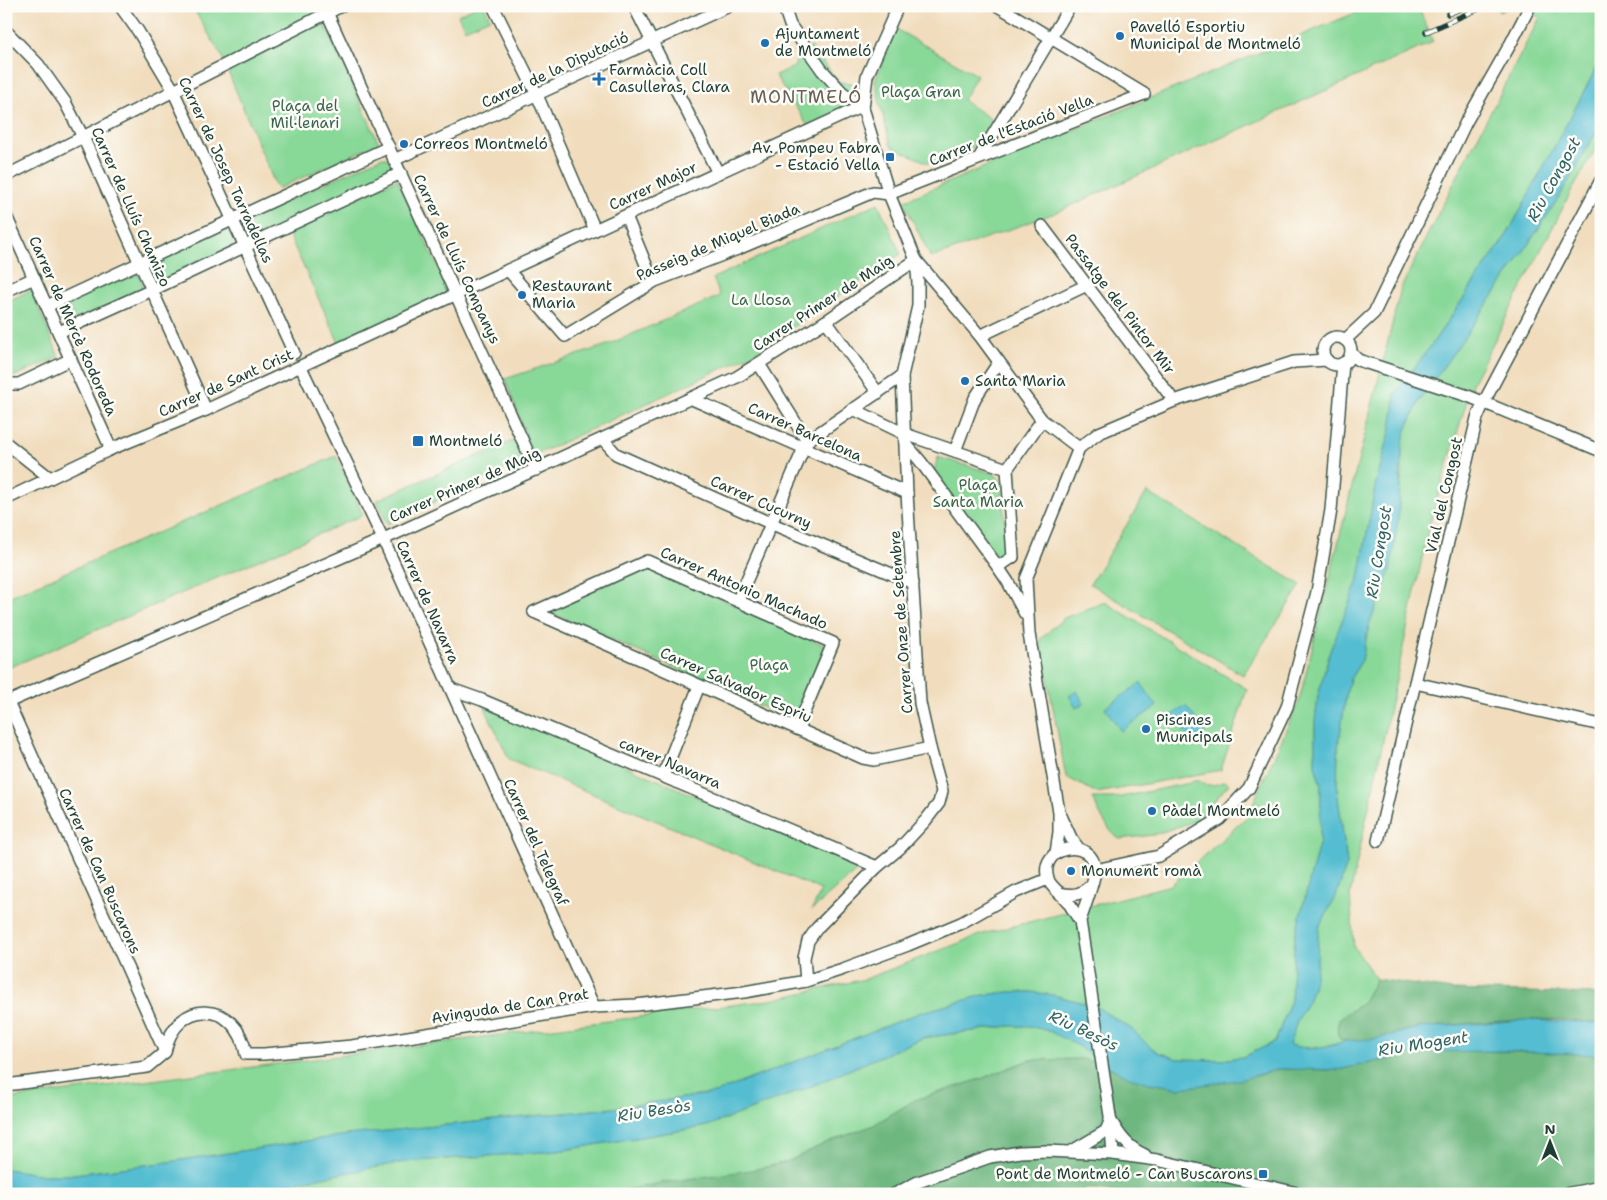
<svg xmlns="http://www.w3.org/2000/svg" width="1607" height="1200" font-family="'Shantell Sans',sans-serif">
	<style>
		.green { fill: #88d898; stroke: #548a66 }
		.forest { fill: #6eb880; stroke: #467a5a }
		.water { fill: #54bdd1; stroke: #3a7d82 }
		.lines { fill: none; stroke-linecap: round; stroke-linejoin: round }
		.minor-casing { stroke: #3e5549; stroke-width: 14 }
		.minor { stroke: #fff; stroke-width: 11 }
		.rail-casing { stroke: #1f3d34; stroke-width: 5.5 }
		.rail { stroke: #fdfcf7; stroke-width: 4; stroke-dasharray: 11; stroke-linecap: butt }
		.poi-dot { fill: #1f6fb2; stroke: #fdfcf7; stroke-width: 2 }
		.labels { text-anchor: middle; stroke-width: 5; stroke-linejoin: round; paint-order: stroke }
		.poi-label { font-size: 15px; fill: #1f3d34; stroke: #fdfcf7; text-anchor: start }
		.street-label { font-size: 15px; fill: #1f3d34; stroke: #fdfcf7 }
		.park-label { font-size: 15px; fill: #39644d; stroke: #fdfcf7 }
		.water-label { font-size: 16px; font-style: italic; fill: #2f6363; stroke: #fdfcf7 }
		.quarter-label { font-size: 18px; letter-spacing: 1px; fill: #686058; stroke: #fdfcf7 }
	</style>
	<rect width="100%" height="100%" fill="#fdfcf7"/>
	<filter id="ink" filterUnits="userSpaceOnUse"><feTurbulence type="fractalNoise" baseFrequency=".02" numOctaves="2"/><feDisplacementMap in="SourceGraphic" scale="10" xChannelSelector="R" yChannelSelector="G"/><feConvolveMatrix kernelMatrix="1 2 1 2 8 2 1 2 1" color-interpolation-filters="sRGB"/></filter>
	<filter id="wash" filterUnits="userSpaceOnUse"><feTurbulence type="fractalNoise" baseFrequency=".0096" numOctaves="4" result="noise"/><feDisplacementMap in="SourceGraphic" scale="20" xChannelSelector="R" yChannelSelector="G"/><feGaussianBlur stdDeviation="1.12" result="paint"/><feColorMatrix in="noise" values="0 0 0 0 0 0 0 0 0 0 0 0 0 0 0 0 0 1.4 0 .05"/><feComposite in="paint" operator="in"/></filter>
	<g filter="url(#wash)">
		<rect width="100%" height="100%" fill="#f1ddbd"/>
		<g class="green">
			<path d="M192,6H316L379,143L277,189L221,55Z"/>
			<path d="M476,6H484L490,18L465,29L458,15Z"/>
			<path d="M1372,6H1418L1433,42L1055,213L931,258L903,201Z"/>
			<path d="M1497,6H1601V58L1587,86L1508,233L1430,347L1395,393L1394,410L1390,432L1375,487L1359,578L1330,651L1318,696L1315,721V765L1321,786L1320,841L1295,935L1291,1000L1275,1042L1243,1057L1221,1060L1178,1059L1158,1052L1149,1046L1133,1030L1095,1006L1053,995L1031,992H1009L984,995L919,1013L715,1093L623,1107L347,1135L162,1163L67,1175H44L6,1169V1099L770,1000L865,979L983,934L1171,885L1247,817L1299,701L1401,288L1446,198L1540,17L1513,6L1499,12Z"/>
			<path d="M896,29L977,75L963,100L992,120L975,146L928,163L891,146L880,104L875,80Z"/>
			<path d="M811,47L839,82L852,83L854,113L811,131L775,75L794,67L798,56Z"/>
			<path d="M1601,123V140L1570,194L1472,384L1429,526L1350,895L1354,947L1376,979L1362,1004L1340,1018L1337,1029L1340,1039L1345,1041C1324,1048 1310,1049 1288,1046L1298,1019L1309,999L1313,987L1317,965L1318,937L1320,925L1336,896L1347,864L1337,790L1338,748L1346,695L1350,679L1362,660L1369,625L1390,571L1402,473V442L1406,430L1420,400L1508,275L1560,196Z"/>
			<path d="M382,157L389,159L393,170L389,176L252,239L244,236L241,228L247,219Z"/>
			<path d="M397,179L451,295L340,345L287,231Z"/>
			<path d="M878,203L901,254L751,355L387,524L377,500L526,435L505,379L607,345L720,296L713,278Z"/>
			<path d="M226,230L233,236V244L229,250L162,281L157,280L151,275V266L154,262L220,231Z"/>
			<path d="M131,273L140,276C143,283 143,286 138,292L71,322L66,323L61,320L58,313L61,304Z"/>
			<path d="M31,290L59,357L13,377H6V302Z"/>
			<path d="M336,456L363,515L6,669V598Z"/>
			<path d="M938,457L995,474L1002,483L1007,554L999,559L933,474Z"/>
			<path d="M1147,492L1301,585L1243,675L1090,584Z"/>
			<path d="M647,566L826,646L794,721L547,611Z"/>
			<path d="M1105,602L1247,689L1221,770L1097,793L1066,777L1040,639L1064,618Z"/>
			<path d="M485,708H489L852,863L856,871L812,910L821,890L509,759Z"/>
			<path d="M1193,781H1199C1208,788 1215,785 1225,781L1229,784L1198,820L1153,835L1119,839C1105,828 1100,813 1092,798H1116L1190,783Z"/>
			<path d="M1008,1026C1018,1026 1029,1025 1040,1028C1065,1035 1087,1052 1109,1067L1082,1059L1029,1060L981,1079L915,1100L872,1126L828,1142L787,1162L752,1171L667,1182L606,1194H222L252,1190L404,1162L558,1151L707,1126L807,1088L923,1038Z"/>
		</g>
		<g class="forest">
			<path d="M1376,979L1452,990L1601,994V1024C1562,1016 1514,1020 1475,1023C1456,1025 1437,1026 1418,1028C1395,1031 1363,1048 1340,1039C1336,1032 1337,1025 1340,1018L1362,1003Z"/>
			<path d="M1447,1051L1530,1052L1601,1055V1194H1123C1111,1192 1084,1184 1075,1194H606L667,1182L752,1170L787,1162L828,1142L872,1126L915,1100L981,1079L1029,1060L1082,1059L1109,1067L1149,1083L1181,1088L1260,1075L1269,1071L1279,1069L1338,1070L1406,1055Z"/>
		</g>
		<g class="water">
			<path d="M1601,58V123L1560,196L1508,275L1420,400L1406,430L1402,447L1398,521L1390,571L1369,625L1362,660L1350,679L1346,695L1338,748L1337,790L1347,864L1336,896L1320,925L1318,937L1317,965L1313,987L1309,999L1298,1019L1289,1045L1310,1049L1328,1047L1345,1041L1374,1039L1418,1028L1523,1020L1589,1022L1601,1024V1055L1505,1051L1420,1052L1338,1070L1279,1069L1239,1080L1181,1088L1149,1083L1129,1077L1109,1067L1075,1044L1049,1031L1029,1026H1008L923,1038L807,1088L707,1126L558,1151L404,1162L252,1190L222,1194H6V1169L44,1175H67L162,1163L347,1135L623,1107L715,1093L919,1013L984,995L1009,992H1031L1053,995L1095,1006L1133,1030L1149,1046L1157,1052L1178,1059L1221,1060L1243,1057L1275,1042L1291,1000L1295,935L1320,841L1321,786L1315,765V721L1318,696L1330,651L1359,578L1375,487L1390,432L1394,410L1395,393L1430,347L1508,233L1587,86Z"/>
			<path d="M1141,683L1157,706L1121,731L1105,708Z"/>
			<path d="M1077,691L1084,704L1076,708L1069,696Z"/>
			<path d="M1186,706L1205,732L1191,741L1172,715Z"/>
		</g>
	</g>
	<g filter="url(#ink)">
		<g class="lines">
			<defs>
				<g id="minor">
					<path d="M120,6L138,31L171,86L294,353"/>
					<path d="M324,6L536,470"/>
					<path d="M493,6L537,95L595,230"/>
					<path d="M634,6L718,173"/>
					<path d="M781,6L784,7L790,25L822,70L841,91L863,108"/>
					<path d="M998,6L1144,94"/>
					<path d="M6,31L38,64L65,102L83,137L206,410"/>
					<path d="M979,158L1070,6"/>
					<path d="M394,160L729,6"/>
					<path d="M6,176L341,6"/>
					<path d="M6,216L111,449"/>
					<path d="M626,216L649,272"/>
					<path d="M1042,226L1174,401"/>
					<path d="M916,260L980,336L1042,420L1079,448"/>
					<path d="M508,270L565,336L655,281L740,248L873,192L889,194L1144,94"/>
					<path d="M6,291L34,278"/>
					<path d="M47,306L389,147"/>
					<path d="M826,321L878,393"/>
					<path d="M59,332L152,290L401,173"/>
					<path d="M980,336L1087,285"/>
					<circle cx="1337" cy="351" r="14"/>
					<path d="M1345,340L1374,313L1466,122L1511,43L1530,6"/>
					<path d="M1351,353L1358,360L1468,396L1601,451"/>
					<path d="M759,364L807,441"/>
					<path d="M301,367L383,539L594,1007"/>
					<path d="M6,384H19L71,359"/>
					<path d="M692,399L907,493"/>
					<path d="M853,409L905,434L1007,469"/>
					<path d="M603,439L616,454L770,523L913,583"/>
					<path d="M6,443L50,478"/>
					<path d="M906,444L921,462L998,567L1008,582L1025,614"/>
					<path d="M1079,448L1099,433L1174,401L1294,362L1327,360"/>
					<path d="M955,451L975,398L999,362"/>
					<path d="M6,499L111,449L206,410L856,109L863,108"/>
					<path d="M998,567L1013,557L1007,469L1042,420"/>
					<path d="M738,600L807,441L902,376"/>
					<path d="M534,612L863,758L874,760L930,748"/>
					<path d="M534,612L647,561L833,643L797,729"/>
					<path d="M1415,683L1601,725"/>
					<path d="M451,689L482,700L877,867"/>
					<path d="M663,776L699,686"/>
					<path d="M1061,816L1071,838L1079,849"/>
					<path d="M1378,841L1477,418L1484,402L1601,180"/>
					<path d="M1056,853L1059,832V812L1029,634L1026,579L1079,448"/>
					<path d="M1095,870L1159,856L1220,819L1249,788L1287,707L1317,592L1331,510L1343,363"/>
					<path d="M1060,893C1073,896 1081,895 1090,886"/>
					<path d="M1080,921C1083,911 1095,880 1095,870C1094,836 1037,845 1048,879C1051,888 1062,894 1068,902C1072,908 1076,915 1080,921L1110,1116L1113,1154"/>
					<path d="M806,981L804,958L808,941L817,928L877,867L900,848L926,820L939,803L942,791L930,748L920,703L907,493L902,376L918,306V283L916,260L889,194L863,108L867,76L898,6"/>
					<path d="M165,1052L8,702L388,537L737,377L826,321L916,260"/>
					<path d="M6,1085L147,1067L165,1052C175,998 237,999 246,1054H264L352,1046L594,1007L636,1005L744,992L806,981L843,969L908,945L961,923L1016,892L1048,879"/>
					<path d="M1111,1121C1120,1136 1128,1148 1145,1155"/>
					<path d="M1072,1151L1106,1131L1110,1121"/>
					<path d="M895,1194L918,1182L990,1157L1020,1152L1046,1151L1113,1154L1157,1160L1301,1194"/>
					<path d="M1565,1194L1601,1187"/>
				</g>
			</defs>
			<use href="#minor" class="minor-casing"/>
			<use href="#minor" class="minor"/>
			<defs>
				<g id="rail">
					<path d="M1417,9L1423,6"/>
					<path d="M1448,14L1467,6"/>
					<path d="M1426,32L1485,6"/>
				</g>
			</defs>
			<use href="#rail" class="rail-casing"/>
			<use href="#rail" class="rail"/>
		</g>
	</g>
	<g class="poi-dot">
		<circle cx="1120" cy="36" r="5"/>
		<circle cx="765" cy="43" r="5"/>
		<path d="M596.5 71.5h5v5h5v5h-5v5h-5v-5h-5v-5h5z"/>
		<circle cx="404" cy="144" r="5"/>
		<rect x="885" y="152" width="10" height="10" rx="2.5"/>
		<circle cx="522" cy="295" r="5"/>
		<circle cx="965" cy="381" r="5"/>
		<rect x="412" y="435" width="12" height="12" rx="2.5"/>
		<circle cx="1146" cy="729" r="5"/>
		<circle cx="1152" cy="811" r="5"/>
		<circle cx="1071" cy="871" r="5"/>
		<rect x="1258" y="1169" width="10" height="10" rx="2.5"/>
	</g>
	<g class="labels">
		<g class="poi-label">
			<text x="1130" y="32">Pavelló Esportiu<tspan x="1130" dy="17">Municipal de Montmeló</tspan></text>
			<text x="775" y="39">Ajuntament<tspan x="775" dy="17">de Montmeló</tspan></text>
			<text x="609" y="75">Farmàcia Coll<tspan x="609" dy="17">Casulleras, Clara</tspan></text>
			<text x="414" y="149">Correos Montmeló</text>
			<text x="880" y="153" text-anchor="end">Av. Pompeu Fabra<tspan x="880" dy="17">- Estació Vella</tspan></text>
			<text x="532" y="291">Restaurant<tspan x="532" dy="17">Maria</tspan></text>
			<text x="975" y="386">Santa Maria</text>
			<text x="429" y="446">Montmeló</text>
			<text x="1156" y="725">Piscines<tspan x="1156" dy="17">Municipals</tspan></text>
			<text x="1162" y="816">Pàdel Montmeló</text>
			<text x="1081" y="876">Monument romà</text>
			<text x="1253" y="1179" text-anchor="end">Pont de Montmeló - Can Buscarons</text>
		</g>
		<g class="street-label">
			<text transform="translate(555 70) rotate(-25)" y="5">Carrer de la Diputació</text>
			<text transform="translate(1011 130) rotate(-21)" y="5">Carrer de l'Estació Vella</text>
			<text transform="translate(226 170) rotate(65)" y="5">Carrer de Josep Tarradellas</text>
			<text transform="translate(653 186) rotate(-25)" y="5">Carrer Major</text>
			<text transform="translate(131 207) rotate(66)" y="5">Carrer de Lluís Chamizo</text>
			<text transform="translate(718 242) rotate(-23)" y="5">Passeig de Miquel Biada</text>
			<text transform="translate(457 259) rotate(65)" y="5">Carrer de Lluís Companys</text>
			<text transform="translate(823 303) rotate(-33)" y="5">Carrer Primer de Maig</text>
			<text transform="translate(1120 304) rotate(53)" y="5">Passatge del Pintor Mir</text>
			<text transform="translate(73 326) rotate(66)" y="5">Carrer de Mercè Rodoreda</text>
			<text transform="translate(226 383) rotate(-24)" y="5">Carrer de Sant Crist</text>
			<text transform="translate(805 432) rotate(24)" y="5">Carrer Barcelona</text>
			<text transform="translate(465 485) rotate(-24)" y="5">Carrer Primer de Maig</text>
			<text transform="translate(1444 495) rotate(-77)" y="5">Vial del Congost</text>
			<text transform="translate(761 502) rotate(24)" y="5">Carrer Cucurny</text>
			<text transform="translate(744 588) rotate(24)" y="5">Carrer Antonio Machado</text>
			<text transform="translate(428 602) rotate(66)" y="5">Carrer de Navarra</text>
			<text transform="translate(901 622) rotate(-94)" y="5">Carrer Onze de Setembre</text>
			<text transform="translate(736 685) rotate(24)" y="5">Carrer Salvador Espriu</text>
			<text transform="translate(670 763) rotate(23)" y="5">carrer Navarra</text>
			<text transform="translate(536 842) rotate(66)" y="5">Carrer del Telegraf</text>
			<text transform="translate(100 871) rotate(66)" y="5">Carrer de Can Buscarons</text>
			<text transform="translate(510 1006) rotate(-9)" y="5">Avinguda de Can Prat</text>
		</g>
		<g class="park-label">
			<text x="921" y="97">Plaça Gran</text>
			<text x="305" y="111">Plaça del<tspan x="305" dy="17">Mil·lenari</tspan></text>
			<text x="761" y="305">La Llosa</text>
			<text x="978" y="490">Plaça<tspan x="978" dy="17">Santa Maria</tspan></text>
			<text x="769" y="670">Plaça</text>
		</g>
		<g class="water-label">
			<text transform="translate(1553 179) rotate(-61)" y="6">Riu Congost</text>
			<text transform="translate(1378 552) rotate(-81)" y="6">Riu Congost</text>
			<text transform="translate(1084 1030) rotate(25)" y="6">Riu Besòs</text>
			<text transform="translate(1423 1043) rotate(-9)" y="6">Riu Mogent</text>
			<text transform="translate(654 1110) rotate(-9)" y="6">Riu Besòs</text>
		</g>
		<g class="quarter-label">
			<text x="806" y="103">MONTMELÓ</text>
		</g>
	</g>
	<rect width="1607" height="1200" fill="none" stroke="#fdfcf7" stroke-width="25"/>
	<g transform="translate(1550 1142)" stroke="#fdfcf7" stroke-width="4" paint-order="stroke">
	<path d="M0-4L9 19L0 12L-9 19Z" fill="#1f3d34"/>
	<text y="-8" font-size="14" font-weight="bold" text-anchor="middle" fill="#1f3d34">N</text>
	</g>
</svg>
